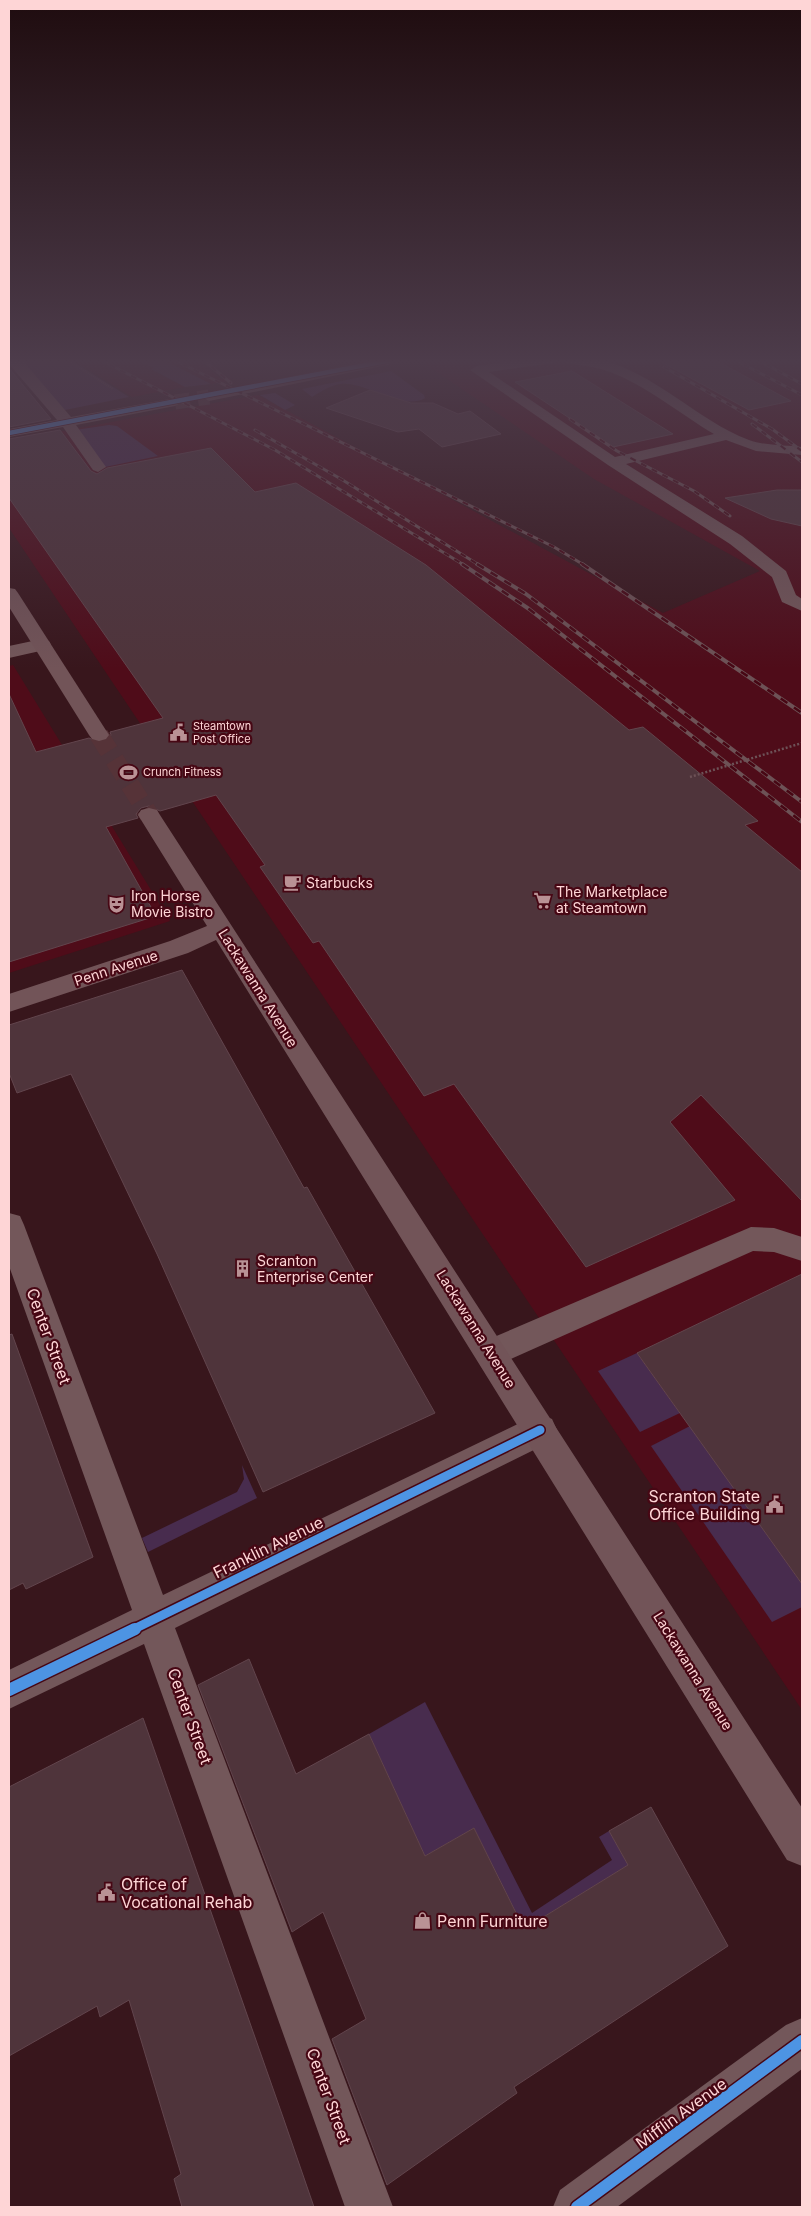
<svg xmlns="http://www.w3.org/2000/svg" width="811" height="2216" font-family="Inter,sans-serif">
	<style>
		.built { fill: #4f0c19 }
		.green { fill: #482c4e }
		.building { fill: #4f343b; stroke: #62454d }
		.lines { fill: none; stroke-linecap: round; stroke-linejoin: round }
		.minor-tunnel { stroke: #563338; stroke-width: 15; stroke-dasharray: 15 8; stroke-linecap: butt }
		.major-tunnel { stroke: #563338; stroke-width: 19; stroke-dasharray: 19 10; stroke-linecap: butt }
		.path-far1 { stroke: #6d5257; stroke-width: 2; stroke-dasharray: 1 1; stroke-linecap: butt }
		.path { stroke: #6d5257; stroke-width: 2.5; stroke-dasharray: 2 2; stroke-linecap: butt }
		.minor { fill: #73575a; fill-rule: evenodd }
		.major { fill: #725458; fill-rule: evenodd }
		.rail-far1-casing { stroke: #6d5256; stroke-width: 3 }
		.rail-casing { stroke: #6d5256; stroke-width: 4 }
		.rail-far1 { stroke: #470714; stroke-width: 2; stroke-dasharray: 6; stroke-linecap: butt }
		.rail { stroke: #470714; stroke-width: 2.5; stroke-dasharray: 8; stroke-linecap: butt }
		.cycleway-far2-casing { stroke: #470714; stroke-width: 6 }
		.cycleway-far1-casing { stroke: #470714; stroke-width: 12 }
		.cycleway-casing { stroke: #470714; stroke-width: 15 }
		.cycleway-far2 { stroke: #4d94e3; stroke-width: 4.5 }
		.cycleway-far1 { stroke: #4d94e3; stroke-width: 9 }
		.cycleway { stroke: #4d94e3; stroke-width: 12 }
		.labels { text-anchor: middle; stroke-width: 4.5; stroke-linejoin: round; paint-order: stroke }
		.far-poi-label { font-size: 11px; fill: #fed5d6; stroke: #470714; text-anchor: start }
		.poi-label { font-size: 14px; fill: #fed5d6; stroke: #470714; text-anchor: start }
		.street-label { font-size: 14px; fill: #fed5d6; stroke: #470714 }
		.near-street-label { font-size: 16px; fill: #fed5d6; stroke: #470714 }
		.near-poi-label { font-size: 16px; fill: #fed5d6; stroke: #470714; text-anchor: start }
	</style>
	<rect width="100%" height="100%" fill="#38161c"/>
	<g class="built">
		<path d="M72,359H137L155,368L152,370L185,387L132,397Z"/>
		<path d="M162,359H197L221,379L228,378L233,380L211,384Z"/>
		<path d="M436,359H802V1710L9,528V441L258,395L663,613L760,571L594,479L422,362Z"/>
		<path d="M13,665L170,921L9,973V666Z"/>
	</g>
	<g class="green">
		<path d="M14,359H69L129,397L65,410Z"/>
		<path d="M137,359H162L211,384L185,387L151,369L154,368Z"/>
		<path d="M391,371L424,395L425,398C403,412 365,380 340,384C331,385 320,392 312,397L302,389Z"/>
		<path d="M275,393L295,405L285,410L260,395Z"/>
		<path d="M109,425L117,426L158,456L105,467L75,430Z"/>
		<path d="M637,1353L680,1413L640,1432L598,1371Z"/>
		<path d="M690,1426L802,1584V1607L772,1622L651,1446Z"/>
		<path d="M242,1465L257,1498L148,1552L142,1538L237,1492L244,1479Z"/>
		<path d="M425,1702L532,1913L612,1860L599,1837L609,1831L628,1865L524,1929L474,1828L425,1856L369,1734Z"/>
	</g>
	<g class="building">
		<path d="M656,359H713L791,401L749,410Z"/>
		<path d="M9,368L51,419L9,427Z"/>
		<path d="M572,371L673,434L613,447L515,382Z"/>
		<path d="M370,390L411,403H433L458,414L470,411L501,434L442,447L419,429L398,432L326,408Z"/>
		<path d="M60,430L91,471L97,474L107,468L211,448L255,492L296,483L426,565L629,730L643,727L758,821L745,825L802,872V1201L701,1095L670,1122L735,1200L586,1267L454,1084L424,1096L319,941L313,943L260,867L265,865L216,795L160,811L149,806L141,808L136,814L138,818L106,827L156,916L9,962V694L36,752L89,738L100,743L108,740L111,735L110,732L163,718L9,498V439Z"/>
		<path d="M777,490H802V526L771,519L725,498Z"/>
		<path d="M182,970L304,1188L307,1187L435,1413L263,1492L157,1254L71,1074L17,1093L9,1073V1025Z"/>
		<path d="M802,1274V1584L637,1353Z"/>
		<path d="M12,1334L93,1557L26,1589L23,1583L9,1590V1335Z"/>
		<path d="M249,1659L296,1774L369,1734L425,1856L474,1828L524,1929L628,1865L609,1831L651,1807L728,1946L514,2087L517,2093L387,2185L332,2039L366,2019L323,1912L292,1932L198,1685Z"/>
		<path d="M143,1718L284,2120L314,2207H182L174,2179L181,2174L129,2000L100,2017L97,2006L9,2056V1787Z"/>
	</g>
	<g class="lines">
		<path class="minor-tunnel" d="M175,402L209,397"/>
		<path class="major-tunnel" d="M99,735L149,815"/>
		<path class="path-far1" d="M66,359L113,389"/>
		<path class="path" d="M690,777L802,743"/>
		<g class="minor">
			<path d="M9,359L23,361L71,417L175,398L182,402L175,406L76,425L106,467L98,472L93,470L63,427L9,437V429L57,420L9,364Z"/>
			<path d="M377,359H404L397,363L209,401L202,397L209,393Z"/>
			<path d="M526,359H561L554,363L489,372L615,457L714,434C680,414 647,386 610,372C595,366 580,366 564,362L562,359C573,359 586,357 597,359C654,371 696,420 749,440C766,446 785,445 802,447V455L756,451L726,440L626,464L742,536L786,571L796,595L802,599V611L782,602L772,577L730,544L608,465L470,370L477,366Z"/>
			<path d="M42,639L49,641L51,645L49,649L9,658V646Z"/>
			<path d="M9,1213L20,1216L24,1225L163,1595L528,1419L540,1414L552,1419L557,1430L552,1441L175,1628L393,2207H345L144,1644L9,1709V1670L132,1610L9,1266Z"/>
			<path d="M751,1227L774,1228L802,1237V1261L774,1252L753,1251L502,1363L491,1367L480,1363L475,1353L480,1343Z"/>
			<path d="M802,2018V2069L617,2207H553L560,2190L786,2025Z"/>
		</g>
		<g class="major">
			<path d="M9,588L15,589L18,593L109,735L106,739L99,741L92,739L89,735L9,607Z"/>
			<path d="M149,808L157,810L160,815L802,1808V1866L787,1860L216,940L188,953L9,1012V994L170,941L207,926L138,815L141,810Z"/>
		</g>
		<defs>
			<g id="rail-far1">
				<path d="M99,359L275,450L464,565"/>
				<path d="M172,359L554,547L584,565"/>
				<path d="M202,359L231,383"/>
				<path d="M733,359L802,395"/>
				<path d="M756,359L802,384"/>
				<path d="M799,359L802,361"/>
				<path d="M664,367L772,429L802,451"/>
				<path d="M570,419L617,451L694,491L730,516"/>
				<path d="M752,424L802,462"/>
				<path d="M255,430L341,479L479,565"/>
			</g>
			<g id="rail">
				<path d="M462,564L529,609L802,822"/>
				<path d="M477,564L526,594L802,802"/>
				<path d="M582,564L802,713"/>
			</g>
		</defs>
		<use href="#rail-far1" class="rail-far1-casing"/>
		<use href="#rail" class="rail-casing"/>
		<use href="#rail-far1" class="rail-far1"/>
		<use href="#rail" class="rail"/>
		<defs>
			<path id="cycleway-far2" d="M9,433L397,359"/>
			<path id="cycleway-far1" d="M132,1630L540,1430"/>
			<g id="cycleway">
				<path d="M9,1690L135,1629"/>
				<path d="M577,2207L802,2041"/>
			</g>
		</defs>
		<use href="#cycleway-far2" class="cycleway-far2-casing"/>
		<use href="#cycleway-far1" class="cycleway-far1-casing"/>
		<use href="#cycleway" class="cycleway-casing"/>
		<use href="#cycleway-far2" class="cycleway-far2"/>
		<use href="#cycleway-far1" class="cycleway-far1"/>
		<use href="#cycleway" class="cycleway"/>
	</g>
	<linearGradient id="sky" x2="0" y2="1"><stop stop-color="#1f0c0f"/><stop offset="0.54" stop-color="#4d3c4b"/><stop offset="1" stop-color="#4d3c4b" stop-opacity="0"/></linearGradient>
	<rect width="811" height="669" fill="url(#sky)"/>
	<defs>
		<symbol id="civic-bare" viewBox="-9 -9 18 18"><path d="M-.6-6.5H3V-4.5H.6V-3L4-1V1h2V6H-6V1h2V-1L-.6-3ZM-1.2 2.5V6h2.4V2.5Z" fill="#b99295" stroke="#470714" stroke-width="2.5" paint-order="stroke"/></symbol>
		<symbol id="stadium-bare" viewBox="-9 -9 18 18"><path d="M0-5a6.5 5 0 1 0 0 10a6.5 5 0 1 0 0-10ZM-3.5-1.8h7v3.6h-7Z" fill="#b99295" stroke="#470714" stroke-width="2.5" paint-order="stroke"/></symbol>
		<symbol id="cafe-bare" viewBox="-9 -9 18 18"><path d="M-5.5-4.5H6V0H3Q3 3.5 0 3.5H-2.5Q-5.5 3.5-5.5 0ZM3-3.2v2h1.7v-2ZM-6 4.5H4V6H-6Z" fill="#b99295" stroke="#470714" stroke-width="2.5" paint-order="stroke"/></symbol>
		<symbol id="supermarket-bare" viewBox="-9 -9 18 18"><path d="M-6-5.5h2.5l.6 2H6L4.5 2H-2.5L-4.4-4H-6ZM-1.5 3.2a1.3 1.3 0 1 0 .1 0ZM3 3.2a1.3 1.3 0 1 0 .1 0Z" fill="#b99295" stroke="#470714" stroke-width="2.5" paint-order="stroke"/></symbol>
		<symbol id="theatre-bare" viewBox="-9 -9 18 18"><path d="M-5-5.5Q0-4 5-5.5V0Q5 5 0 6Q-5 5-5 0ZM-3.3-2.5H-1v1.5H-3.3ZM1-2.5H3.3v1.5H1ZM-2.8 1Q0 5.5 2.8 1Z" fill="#b99295" stroke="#470714" stroke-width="2.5" paint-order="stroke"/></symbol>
		<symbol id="building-bare" viewBox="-9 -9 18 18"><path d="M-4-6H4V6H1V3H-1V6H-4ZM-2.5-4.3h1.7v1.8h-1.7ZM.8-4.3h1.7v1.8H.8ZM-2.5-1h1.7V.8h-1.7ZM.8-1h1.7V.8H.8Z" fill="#b99295" stroke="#470714" stroke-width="2.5" paint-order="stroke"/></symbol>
		<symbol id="shop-bare" viewBox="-9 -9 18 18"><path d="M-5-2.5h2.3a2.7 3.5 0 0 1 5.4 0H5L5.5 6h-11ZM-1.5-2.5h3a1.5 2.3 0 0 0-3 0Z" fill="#b99295" stroke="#470714" stroke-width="2.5" paint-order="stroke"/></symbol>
	</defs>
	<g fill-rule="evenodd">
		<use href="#civic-bare" x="166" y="720" width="25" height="25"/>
		<use href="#stadium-bare" x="116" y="760" width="25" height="25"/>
		<use href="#cafe-bare" x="280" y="870" width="25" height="25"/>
		<use href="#supermarket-bare" x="530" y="888" width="25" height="25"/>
		<use href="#theatre-bare" x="104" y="892" width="25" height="25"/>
		<use href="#building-bare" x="230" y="1256" width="25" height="25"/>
		<use href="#civic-bare" x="762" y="1492" width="25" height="25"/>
		<use href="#civic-bare" x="94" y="1880" width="25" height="25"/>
		<use href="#shop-bare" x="410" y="1908" width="25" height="25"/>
	</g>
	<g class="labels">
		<g class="far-poi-label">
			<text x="193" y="730">Steamtown<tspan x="193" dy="13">Post Office</tspan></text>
			<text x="143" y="776">Crunch Fitness</text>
		</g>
		<g class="poi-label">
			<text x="306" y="888">Starbucks</text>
			<text x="556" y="897">The Marketplace<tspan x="556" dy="16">at Steamtown</tspan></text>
			<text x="131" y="901">Iron Horse<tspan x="131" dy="16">Movie Bistro</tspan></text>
			<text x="257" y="1266">Scranton<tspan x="257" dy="16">Enterprise Center</tspan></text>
		</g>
		<g class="street-label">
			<text transform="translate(116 968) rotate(-18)" y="5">Penn Avenue</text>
			<text transform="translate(258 988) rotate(58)" y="5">Lackawanna Avenue</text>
			<text transform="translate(476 1329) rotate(58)" y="5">Lackawanna Avenue</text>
			<text transform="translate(693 1671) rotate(58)" y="5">Lackawanna Avenue</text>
		</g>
		<g class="near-street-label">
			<text transform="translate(49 1336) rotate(70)" y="6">Center Street</text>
			<text transform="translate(268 1547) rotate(-26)" y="6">Franklin Avenue</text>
			<text transform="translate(190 1716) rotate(70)" y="6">Center Street</text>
			<text transform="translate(329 2096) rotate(70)" y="6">Center Street</text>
			<text transform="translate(681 2113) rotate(-36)" y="6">Mifflin Avenue</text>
		</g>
		<g class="near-poi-label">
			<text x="760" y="1502" text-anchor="end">Scranton State<tspan x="760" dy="18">Office Building</tspan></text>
			<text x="121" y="1890">Office of<tspan x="121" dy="18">Vocational Rehab</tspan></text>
			<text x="437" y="1927">Penn Furniture</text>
		</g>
	</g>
	<rect width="811" height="2216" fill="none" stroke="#fed5d6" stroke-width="20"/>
</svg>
